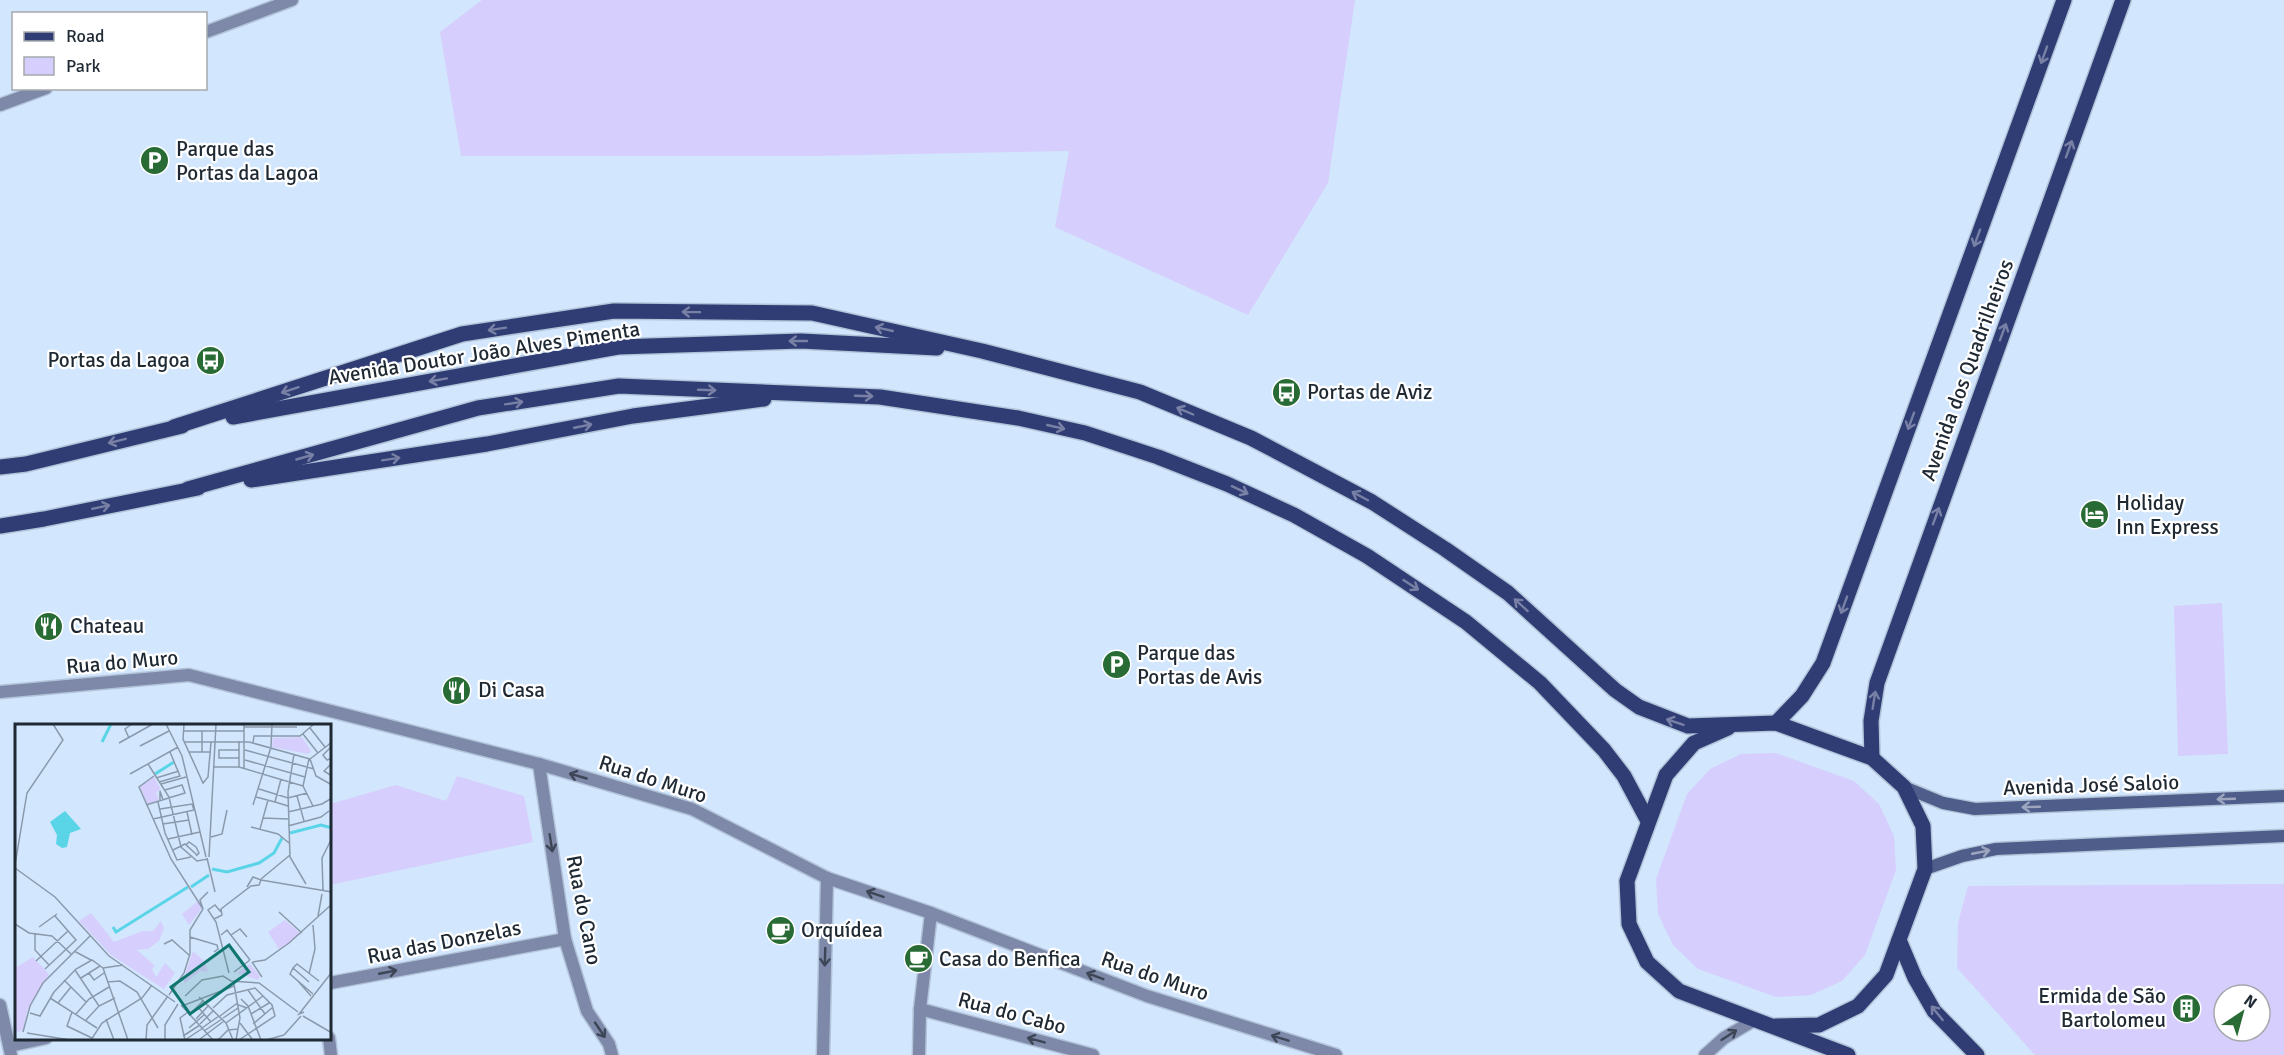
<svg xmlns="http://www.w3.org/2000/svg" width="2284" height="1055" font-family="Signika,sans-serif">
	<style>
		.green { fill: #d6cffd; fill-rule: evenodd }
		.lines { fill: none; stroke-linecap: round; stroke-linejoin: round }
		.minor-casing { stroke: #b2c4d9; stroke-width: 15 }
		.secondary-casing { stroke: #b2c4d9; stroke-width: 15 }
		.primary-casing { stroke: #b2c4d9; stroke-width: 18 }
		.minor { stroke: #7e88a9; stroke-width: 12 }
		.secondary { stroke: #4f5d8a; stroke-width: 12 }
		.primary { stroke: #303d74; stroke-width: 15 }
		.oneway { stroke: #7881a5 }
		.oneway2 { stroke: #3c4656 }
		.oneway3 { stroke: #9ea6bf }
		.labels { text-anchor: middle; stroke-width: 4.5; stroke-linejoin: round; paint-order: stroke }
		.poi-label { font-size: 21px; fill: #1f2933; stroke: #fff; text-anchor: start }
		.street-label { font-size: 21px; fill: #1f2933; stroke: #fff }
		.inset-river { fill: none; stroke: #5ad5e8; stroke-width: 3 }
		.inset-road { fill: none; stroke: #8a9aac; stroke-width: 1.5 }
		.view { fill: #0f766e; fill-opacity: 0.15; stroke: #0f766e; stroke-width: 3 }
		.inset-edge { fill: none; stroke: #1f2933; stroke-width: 3 }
	</style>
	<rect width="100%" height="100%" fill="#d2e6fd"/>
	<g class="green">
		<path d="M482,0H1355L1328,183L1248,315L1055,227L1069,151L810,156H461L440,32Z"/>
		<path d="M2222,603L2228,754L2178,756L2174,606Z"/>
		<path d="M1776,753L1854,781L1879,804L1894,836L1896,870L1865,955L1842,981L1811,995L1776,997L1698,969L1673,945L1658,914L1656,879L1687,794L1710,769L1741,754Z"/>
		<path d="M457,776L524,796L533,842L330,885V804L396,785L446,801Z"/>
		<path d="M2284,884V1055H2035L1957,968L1958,923L1968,886ZM2224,995H2260V1031H2224Z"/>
	</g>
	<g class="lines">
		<defs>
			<g id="minor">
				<path d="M206,32L292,0"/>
				<path d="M0,105L46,88"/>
				<path d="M0,692L189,675L539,764L692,809L827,878L931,913L1147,996L1336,1055"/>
				<path d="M539,764L565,939L587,1011L609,1044L612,1055"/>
				<path d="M330,983L565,939"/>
				<path d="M0,1005L11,1055"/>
				<path d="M920,1009L1093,1055"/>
				<path d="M329,1038L331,1055"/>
				<path d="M10,1046L46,1038"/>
				<path d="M823,1055L827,878"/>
				<path d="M919,1055L920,1009L931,913"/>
				<path d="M1705,1055L1724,1038L1756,1019"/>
			</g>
			<g id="secondary">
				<path d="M1904,787L1943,803L1975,809L2284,796"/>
				<path d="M1925,869L1962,856L1996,849L2284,836"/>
			</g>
			<g id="primary">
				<path d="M233,417L618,347L801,341L937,348"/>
				<path d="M174,427L462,334L614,311L812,313L982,351L1140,392L1251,438L1372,502L1445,549L1508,593L1615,690L1639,707L1688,726L1776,723L1872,758L1904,787L1923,826L1925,869L1886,975L1858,1006L1819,1025L1776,1026"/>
				<path d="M0,467L26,464L182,426"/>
				<path d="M251,480L487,444L633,416L764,399"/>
				<path d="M188,489L478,408L619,386L880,397L1018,418L1085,433L1158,457L1227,484L1294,515L1367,556L1466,622L1540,683L1604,750L1624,776L1648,821"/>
				<path d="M0,526L44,519L198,488"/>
				<path d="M1776,723L1802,696L1823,663L2064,0"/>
				<path d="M1728,728L1694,743L1666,775L1627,881L1629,924L1647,962L1679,991L1848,1055"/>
				<path d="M1872,758L1871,721L1877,683L2123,0"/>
				<path d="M1899,940L1915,978L1934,1011L1977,1055"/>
			</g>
		</defs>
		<use href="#minor" class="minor-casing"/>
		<use href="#secondary" class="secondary-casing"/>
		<use href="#primary" class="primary-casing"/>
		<use href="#minor" class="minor"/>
		<use href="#secondary" class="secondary"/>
		<use href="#primary" class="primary"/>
	</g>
	<defs><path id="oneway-shaft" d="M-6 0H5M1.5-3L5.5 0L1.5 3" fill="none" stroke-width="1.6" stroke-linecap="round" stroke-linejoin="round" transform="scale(1.5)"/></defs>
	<g class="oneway">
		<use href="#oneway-shaft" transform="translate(2044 55) rotate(110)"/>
		<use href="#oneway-shaft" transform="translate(2069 149) rotate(-70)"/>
		<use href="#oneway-shaft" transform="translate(1977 238) rotate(110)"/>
		<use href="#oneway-shaft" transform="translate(691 312) rotate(-179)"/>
		<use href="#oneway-shaft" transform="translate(497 329) rotate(171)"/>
		<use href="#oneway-shaft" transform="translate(884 329) rotate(-167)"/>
		<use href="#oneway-shaft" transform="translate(2003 332) rotate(-70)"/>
		<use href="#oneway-shaft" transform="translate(798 341) rotate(180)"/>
		<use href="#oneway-shaft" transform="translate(438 380) rotate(170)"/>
		<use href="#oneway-shaft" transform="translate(290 390) rotate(162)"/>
		<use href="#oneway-shaft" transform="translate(707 390) rotate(2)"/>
		<use href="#oneway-shaft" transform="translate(864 396) rotate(2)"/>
		<use href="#oneway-shaft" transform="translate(514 403) rotate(-9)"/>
		<use href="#oneway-shaft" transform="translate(1185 411) rotate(-157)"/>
		<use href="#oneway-shaft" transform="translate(1911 421) rotate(110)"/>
		<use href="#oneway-shaft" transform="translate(583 426) rotate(-11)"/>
		<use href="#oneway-shaft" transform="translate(1056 427) rotate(13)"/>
		<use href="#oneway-shaft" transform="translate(117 441) rotate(166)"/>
		<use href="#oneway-shaft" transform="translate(305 457) rotate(-16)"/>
		<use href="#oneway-shaft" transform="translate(391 459) rotate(-9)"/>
		<use href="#oneway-shaft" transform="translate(1240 490) rotate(25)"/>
		<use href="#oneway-shaft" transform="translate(1360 496) rotate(-152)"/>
		<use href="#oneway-shaft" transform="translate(101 507) rotate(-12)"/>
		<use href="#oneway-shaft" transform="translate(1936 516) rotate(-70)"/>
		<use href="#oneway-shaft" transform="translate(1411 585) rotate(33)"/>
		<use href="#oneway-shaft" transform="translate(1521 605) rotate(-138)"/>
		<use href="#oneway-shaft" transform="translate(1844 605) rotate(110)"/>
		<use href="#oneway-shaft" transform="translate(1874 700) rotate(-81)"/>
		<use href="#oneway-shaft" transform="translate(1675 722) rotate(-161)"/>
		<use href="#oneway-shaft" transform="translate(1937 1013) rotate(-129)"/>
	</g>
	<g class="oneway2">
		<use href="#oneway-shaft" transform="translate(578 776) rotate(-164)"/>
		<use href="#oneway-shaft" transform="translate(551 843) rotate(81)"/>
		<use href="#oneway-shaft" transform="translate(875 894) rotate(-161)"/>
		<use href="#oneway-shaft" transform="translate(825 957) rotate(92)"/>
		<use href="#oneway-shaft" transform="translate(388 972) rotate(-11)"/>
		<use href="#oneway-shaft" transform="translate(1095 976) rotate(-159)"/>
		<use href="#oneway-shaft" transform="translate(600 1030) rotate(56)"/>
		<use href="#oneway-shaft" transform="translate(1729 1035) rotate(-33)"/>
		<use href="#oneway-shaft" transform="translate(1280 1038) rotate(-163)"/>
		<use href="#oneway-shaft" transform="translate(1036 1040) rotate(-165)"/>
	</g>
	<g class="oneway3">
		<use href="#oneway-shaft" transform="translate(2226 799) rotate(178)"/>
		<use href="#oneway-shaft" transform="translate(2031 807) rotate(178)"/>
		<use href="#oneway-shaft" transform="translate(1981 852) rotate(-11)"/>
	</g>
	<defs>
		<symbol id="parking-disc" viewBox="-11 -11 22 22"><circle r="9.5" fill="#286b35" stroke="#fff"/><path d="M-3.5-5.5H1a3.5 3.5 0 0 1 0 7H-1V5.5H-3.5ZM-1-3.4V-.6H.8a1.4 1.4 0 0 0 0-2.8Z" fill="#fff"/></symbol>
		<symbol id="bus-disc" viewBox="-11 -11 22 22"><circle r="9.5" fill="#286b35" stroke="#fff"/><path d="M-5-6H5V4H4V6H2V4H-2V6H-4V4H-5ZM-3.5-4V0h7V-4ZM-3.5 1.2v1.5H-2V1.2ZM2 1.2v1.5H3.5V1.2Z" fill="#fff"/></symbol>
		<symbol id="hotel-disc" viewBox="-11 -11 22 22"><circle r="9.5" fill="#286b35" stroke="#fff"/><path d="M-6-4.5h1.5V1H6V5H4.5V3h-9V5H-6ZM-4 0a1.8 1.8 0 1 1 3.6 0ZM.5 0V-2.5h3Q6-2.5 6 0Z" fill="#fff"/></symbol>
		<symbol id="restaurant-disc" viewBox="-11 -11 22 22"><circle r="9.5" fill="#286b35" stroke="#fff"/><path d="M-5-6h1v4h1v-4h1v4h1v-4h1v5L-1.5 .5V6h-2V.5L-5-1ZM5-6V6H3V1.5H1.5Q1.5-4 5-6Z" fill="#fff"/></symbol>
		<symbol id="cafe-disc" viewBox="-11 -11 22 22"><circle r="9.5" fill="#286b35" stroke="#fff"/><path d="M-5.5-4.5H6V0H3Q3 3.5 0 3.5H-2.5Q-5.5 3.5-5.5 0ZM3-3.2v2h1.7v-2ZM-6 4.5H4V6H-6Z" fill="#fff"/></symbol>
		<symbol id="building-disc" viewBox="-11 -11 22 22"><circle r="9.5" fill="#286b35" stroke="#fff"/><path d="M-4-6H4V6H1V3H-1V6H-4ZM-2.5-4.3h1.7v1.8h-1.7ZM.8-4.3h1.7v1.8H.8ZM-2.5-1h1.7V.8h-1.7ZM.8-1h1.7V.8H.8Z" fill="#fff"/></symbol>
	</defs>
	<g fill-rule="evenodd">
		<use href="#parking-disc" x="138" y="144" width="33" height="33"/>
		<use href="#bus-disc" x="194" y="344" width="33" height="33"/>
		<use href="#bus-disc" x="1270" y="376" width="33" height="33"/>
		<use href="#hotel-disc" x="2078" y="498" width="33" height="33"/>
		<use href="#restaurant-disc" x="32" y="610" width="33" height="33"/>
		<use href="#parking-disc" x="1100" y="648" width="33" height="33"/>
		<use href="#restaurant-disc" x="440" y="674" width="33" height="33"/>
		<use href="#cafe-disc" x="764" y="914" width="33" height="33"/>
		<use href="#cafe-disc" x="902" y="942" width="33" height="33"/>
		<use href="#building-disc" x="2170" y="992" width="33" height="33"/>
	</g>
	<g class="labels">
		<g class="poi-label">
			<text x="176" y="156">Parque das<tspan x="176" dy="24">Portas da Lagoa</tspan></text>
			<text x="190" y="367" text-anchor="end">Portas da Lagoa</text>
			<text x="1307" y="399">Portas de Aviz</text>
			<text x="2116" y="510">Holiday<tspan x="2116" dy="24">Inn Express</tspan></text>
			<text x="70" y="633">Chateau</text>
			<text x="1137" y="660">Parque das<tspan x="1137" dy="24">Portas de Avis</tspan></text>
			<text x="478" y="697">Di Casa</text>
			<text x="801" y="937">Orquídea</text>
			<text x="939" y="966">Casa do Benfica</text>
			<text x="2166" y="1003" text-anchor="end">Ermida de São<tspan x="2166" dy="24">Bartolomeu</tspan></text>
		</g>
		<g class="street-label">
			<text transform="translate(484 353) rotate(-9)" y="7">Avenida Doutor João Alves Pimenta</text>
			<text transform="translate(1967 370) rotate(-70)" y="7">Avenida dos Quadrilheiros</text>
			<text transform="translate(122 662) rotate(-5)" y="7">Rua do Muro</text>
			<text transform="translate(653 779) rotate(18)" y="7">Rua do Muro</text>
			<text transform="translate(2091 785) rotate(-2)" y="7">Avenida José Saloio</text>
			<text transform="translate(584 910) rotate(79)" y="7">Rua do Cano</text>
			<text transform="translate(444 942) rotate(-11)" y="7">Rua das Donzelas</text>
			<text transform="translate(1155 976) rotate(19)" y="7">Rua do Muro</text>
			<text transform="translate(1012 1013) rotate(15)" y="7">Rua do Cabo</text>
		</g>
	</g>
	<g transform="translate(15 724)">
		<rect width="316" height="316" fill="#d2e6fd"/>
		<path d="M287,13L296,27L293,30L257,23L258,14ZM139,53L146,66L141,68L144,76L132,80L125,63ZM183,177L187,184L174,201L167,190ZM76,189L99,218L128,207H138L146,197L149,204L144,217L133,225L122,226L140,242L137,245L141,253L150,239L160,249L149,265L155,269L96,231L64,197ZM270,196L286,210L264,225L253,208ZM178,227L190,238L193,248L185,247L170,259L168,256ZM18,233L34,250L12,287L8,306L0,309V244ZM235,240L245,252L243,256L222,249Z" fill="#d6cffd"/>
		<path d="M50,87L66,105L55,109L52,123L47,124L41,120L42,111L35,98Z" fill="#5ad5e8"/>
		<path class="inset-river" d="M87,18L96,0M140,50L159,38M275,109L306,101L317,104M197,145L212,148L244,139L259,129L267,114M176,163L194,151M98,203L101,208L173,163"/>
		<path class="inset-road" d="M151,0L167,32L191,133M169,0L168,15L188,59L193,53L196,18M229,0V45M229,3H282M295,4L310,23M169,7H229M187,7V28M288,10L303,29M114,14L110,5L117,0M170,18H234L295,35M104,19L138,0M238,19L239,12H285L299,0M125,22L154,7M316,23L308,31L312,36L317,34M224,26H204V34H224M230,26L299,45M174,28H196M279,30L273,68L275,133L291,160M295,35L301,52L317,61M295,35L317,18M230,36L290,53M317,39L309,47L317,52M133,40L154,73L166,123L182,137L193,135M199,43H224L288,62M224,43V17M115,50L163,23M139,52L124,63L156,135L188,185M141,54L164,47M266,55L260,78L273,82M144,58L165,52L155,28M146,60L171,53M288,62L294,35M288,62L298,82M244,65L273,74L292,69M282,72L289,97M241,73L260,78M145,77V67L148,76M143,78L150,109L162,136L176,133M131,81L170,69L167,61L150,66M238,81L256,23L257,0M172,88L177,111M273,88L307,80L317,74M248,94L273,95M138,95L179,86L177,80L145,85M148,100L174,96M273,102L306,93L314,87M236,103L263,110L274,119M245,105L253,76M196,113L207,110L212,86M153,115L185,108M171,121L174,118L181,123L184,129L181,132M158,126L170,120L182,131M194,133L201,0M192,134L200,168M0,141L12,69L48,16L38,0M0,144L40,173L94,232L160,278M246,155L275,131M246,156L317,168M232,163L238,153L246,156M308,166L307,134L317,114M206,188L200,181L193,186L201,198L214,249M264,188L287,209M303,192L307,170M199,195L207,191L206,185L236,162L244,161L246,156M0,200L14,209L37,212L56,230M24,203L42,190M20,209V226L34,241M206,211L212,206L235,236M216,211L225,205L232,213M175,213L202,221L203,225L199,228M149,220L157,216L174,231M59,227L76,236M21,237L53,207M237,238L247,253M238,238L250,236L274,219L317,180M88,244L113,316M88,244L108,241M278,244L275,250L298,270M30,245L61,216L40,192M60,246L84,282M219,248L235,236M74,249L79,256L89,249M294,250L300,225L298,201M66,254L85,242M49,256L71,278M282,256L296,272M92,258L105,257L122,268L143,304M294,258L278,244L282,240L304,257M219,260L225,294L221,316M233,266L250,290M154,271L169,249L175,230V206L188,185L185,176L193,168M170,272L187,256L208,252L216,257L244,259L283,288M184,273L211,299L218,316M35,274L82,304M226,275L233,282L246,316M43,279L56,263M166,281L198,316M167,282L219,262M182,282L196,298M198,284L212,271L240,264L257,281L260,292L224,316M57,288L52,302L77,314M289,288L284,290L317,248M15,289L25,292L39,268L61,245L77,236L88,244M61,290L74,275L94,263M175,290L188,277M236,290L254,279M205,292L221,280L232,284M288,292L317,309M208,294L223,284M91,295L99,316M181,295L194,281M71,296L84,282L100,274M211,299L248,272M225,299L237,315M185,300L199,286M238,300L258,283M174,304L190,290M187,304L204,292M189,307L207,295M8,308L15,282L28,259L75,212M12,309L55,316M269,311L286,292M168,312L185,301M185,315L209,297M76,316L87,299L127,274L137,261M131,316L132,301L153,272M150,316V301L163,280M170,316L165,294L173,288M170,316L188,304M203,316L213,306L223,305M251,316L269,311"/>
		<path class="view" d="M214,221L234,248L175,290L156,263Z"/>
		<rect width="316" height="316" class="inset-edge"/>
	</g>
	<rect x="12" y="12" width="195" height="78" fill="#ffffff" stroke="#a5a9ad" stroke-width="1.5"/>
	<rect x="24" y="32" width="30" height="9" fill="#303d74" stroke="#a5a9ad" stroke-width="1.5"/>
	<text x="66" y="42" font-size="18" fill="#1f2933">Road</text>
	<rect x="24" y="57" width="30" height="18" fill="#d6cffd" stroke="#a5a9ad" stroke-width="1.5"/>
	<text x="66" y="72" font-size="18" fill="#1f2933">Park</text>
	<g transform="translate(2242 1013) rotate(36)"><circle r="28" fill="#ffffff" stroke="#a5a9ad" stroke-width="1.5"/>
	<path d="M0-4.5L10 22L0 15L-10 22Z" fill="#286b35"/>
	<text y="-9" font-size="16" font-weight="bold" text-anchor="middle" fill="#1f2933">N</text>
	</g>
</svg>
